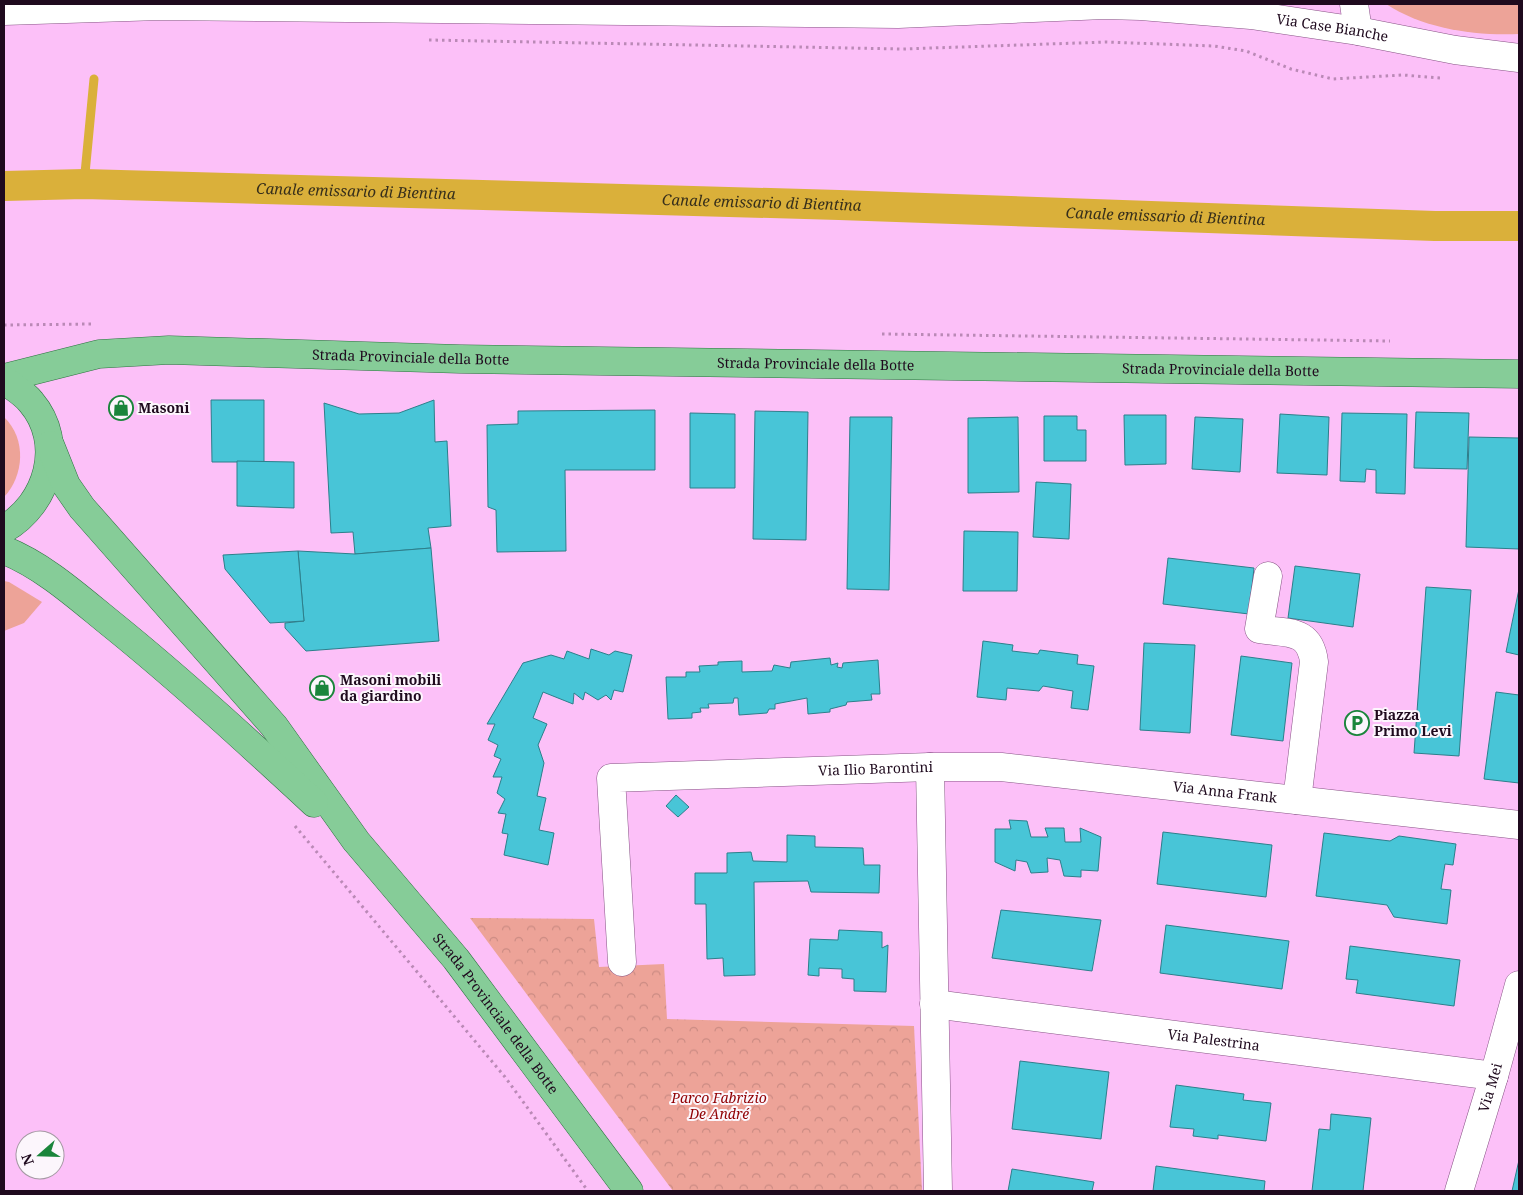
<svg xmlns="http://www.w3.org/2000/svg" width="1523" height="1195" font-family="'Noto Serif',serif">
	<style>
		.green { fill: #eda398 }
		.park { fill: url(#park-crowns) }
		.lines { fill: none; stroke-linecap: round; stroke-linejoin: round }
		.stream { stroke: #dab03a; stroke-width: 9 }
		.canal { stroke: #dab03a; stroke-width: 30 }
		.building { fill: #48c5d7; stroke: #2d7f8b }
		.minor-casing { stroke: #875385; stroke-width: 29 }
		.major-casing { stroke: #2d7241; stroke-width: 29 }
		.path { stroke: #ba89b6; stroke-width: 3; stroke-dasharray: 2.5 4; stroke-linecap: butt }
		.minor { stroke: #fff; stroke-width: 28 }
		.major { stroke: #86cc98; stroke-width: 28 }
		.labels { text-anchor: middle; stroke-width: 4; stroke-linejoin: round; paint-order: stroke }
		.street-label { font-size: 14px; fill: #1f0a1e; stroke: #fcf6fc }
		.poi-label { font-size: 14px; font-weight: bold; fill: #1f0a1e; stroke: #fcf6fc; text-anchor: start }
		.park-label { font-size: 14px; font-style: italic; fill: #910104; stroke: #fcf6fc }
		.water-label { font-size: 15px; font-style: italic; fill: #372f1b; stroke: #fcf6fc }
	</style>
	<defs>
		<pattern id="park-crowns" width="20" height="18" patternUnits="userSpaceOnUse" patternTransform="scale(1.25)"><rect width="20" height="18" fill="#eda398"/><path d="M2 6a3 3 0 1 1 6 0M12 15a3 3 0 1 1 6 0" fill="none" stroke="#cb8b83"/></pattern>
	</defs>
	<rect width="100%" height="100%" fill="#fcc0f8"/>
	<g class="green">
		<path d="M1386,4H1519V34C1475,36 1424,29 1386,4Z"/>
		<path d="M4,417C27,439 24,476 4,497Z"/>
		<path d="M4,581L9,582L42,602L24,623L4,631Z"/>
	</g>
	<path class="park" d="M470,918L594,919L599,967L664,964L667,1019L914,1026L922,1191H673Z"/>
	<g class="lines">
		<path class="stream" d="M84,184L94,79"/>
		<path class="canal" id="s1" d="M4,186L84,184L839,205L1435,226H1519"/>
	</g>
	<g class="building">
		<path d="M211,400H264V462H212Z"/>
		<path d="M434,400L435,442L447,441L451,526L428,528L431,548L355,554L353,532L331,533L324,403L359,414L399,413Z"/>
		<path d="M655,410V470H565L566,551L497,552L496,510L488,507L487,425L518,424V411Z"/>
		<path d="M755,411L808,412L806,540L753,539Z"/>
		<path d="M1416,412L1469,413L1467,469L1414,468Z"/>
		<path d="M690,413L735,414V488H690Z"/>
		<path d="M1342,413L1407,414L1405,494L1376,493V470L1366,469L1365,482L1340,481Z"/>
		<path d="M1280,414L1329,417L1327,475L1277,473Z"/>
		<path d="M1124,415H1166V464L1125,465Z"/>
		<path d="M1044,416H1077V430H1086V461H1044Z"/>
		<path d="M850,417H892L889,590L847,589Z"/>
		<path d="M1018,417L1019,492L968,493V418Z"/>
		<path d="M1195,417L1243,419L1240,472L1192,469Z"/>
		<path d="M1469,437L1519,438V561V549L1466,547Z"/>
		<path d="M237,461L294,462V508L237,506Z"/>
		<path d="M1036,482L1071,484L1069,539L1033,537Z"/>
		<path d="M964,531L1018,532L1017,591H963Z"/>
		<path d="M431,548L439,641L306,651L285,628V623L304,621L298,551L355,554Z"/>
		<path d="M298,551L304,621L270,623L225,569L223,555Z"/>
		<path d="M1168,558L1254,568L1249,614L1163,604Z"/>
		<path d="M1295,566L1360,574L1353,627L1288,618Z"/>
		<path d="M1426,587L1471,590L1459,756L1414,753Z"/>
		<path d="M1519,589V655L1506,652Z"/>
		<path d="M983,641L1013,645L1012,651L1038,654L1040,650L1078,655L1077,664L1094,666L1088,710L1071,708L1073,691L1043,686L1039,691L1007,688L1006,700L977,697Z"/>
		<path d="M1144,643L1195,645L1190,733L1140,730Z"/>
		<path d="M591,649L609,655L615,651L632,655L623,692L614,690L611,700L606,695L598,700L585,692L583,700L574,693L573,704L543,692L533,718L547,724L538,745L544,763L537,796L546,798L539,830L554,833L548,865L504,855L508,834L502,833L506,814L498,813L505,799L497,793L502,777H493L501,759L494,756L498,745L488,740L495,724H487L523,663L551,655L564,659L567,651L589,659Z"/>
		<path d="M1241,656L1292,663L1283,741L1231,735Z"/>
		<path d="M830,658L831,665L838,663L837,667L842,668L843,663L878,660L880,694H871L872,700L847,702L846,705L830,709V712L808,714L807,698L775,704V709H769L767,713L739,715L738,698H734L733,703L708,704L709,708H700L701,712L692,713V718L668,719L666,677H686V672H700L699,666L718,665V662L742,661V672L772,671L774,665L790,668L791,662Z"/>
		<path d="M1496,692L1519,695V783L1484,779Z"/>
		<path d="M676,795L689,807L678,817L666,806Z"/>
		<path d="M1009,820L1027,821L1031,837H1048L1045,828H1064L1065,842H1081L1080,828L1101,837L1098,871L1081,870V877L1064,876L1060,860L1047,858L1048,872L1031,873L1027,862L1016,860L1015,871L995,862V829H1011Z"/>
		<path d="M1163,832L1272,845L1266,897L1157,884Z"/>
		<path d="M1324,833L1390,841L1399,836L1456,844L1453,865L1445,864L1441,889L1451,890L1447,924L1394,917L1387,905L1316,896Z"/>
		<path d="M787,835L815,836V847L863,848L864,865H880L879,893L811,892L808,881L754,882L755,975L724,976L723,958L707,959L706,904H695V873H727V853L751,852L753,861L787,862Z"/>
		<path d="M1001,910L1101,920L1092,971L992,958Z"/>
		<path d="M1166,925L1289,941L1282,989L1160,973Z"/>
		<path d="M839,930L882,932V948L888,945L886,992L854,991V979L842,978V969L819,968V976L808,975L810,939L838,940Z"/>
		<path d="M1350,946L1460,960L1454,1006L1356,993L1358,980L1346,979Z"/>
		<path d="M1020,1061L1109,1072L1101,1139L1012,1129Z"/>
		<path d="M1176,1085L1244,1094L1243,1100L1271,1103L1266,1141L1218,1135V1139L1193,1136L1194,1129L1170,1127Z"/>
		<path d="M1331,1114L1371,1118L1363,1191H1312L1319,1129L1330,1130Z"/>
		<path d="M1519,1160V1191H1512Z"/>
		<path d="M1156,1166L1265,1181L1264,1191H1153Z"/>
		<path d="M1012,1169L1094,1182L1092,1191H1008Z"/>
	</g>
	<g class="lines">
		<defs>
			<g id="minor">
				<path d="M1354,4L1358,31"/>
				<path id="s2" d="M4,11L159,6L898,14L1104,5L1141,6L1251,15L1358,31L1455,50L1519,58"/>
				<path d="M1268,576L1259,629C1287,634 1310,628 1314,662L1297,800"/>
				<path d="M930,767L938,1191"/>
				<path id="s3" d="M622,962L611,778L930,767H1001L1519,825"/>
				<path id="s4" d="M934,1004L1494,1076"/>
				<path id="s5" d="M1459,1191L1494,1076L1519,985"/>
			</g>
			<g id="major">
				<path id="s6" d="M4,378L99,354L169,350L460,359L1519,374"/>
				<path d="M4,380C13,387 24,393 31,402C66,443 48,504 4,529"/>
				<path id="s7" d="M50,445L66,485L82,508L274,726L356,841L456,959L629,1191"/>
				<path d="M4,550C46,567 80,599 115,627C184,683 249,743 314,803"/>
			</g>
		</defs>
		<use href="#minor" class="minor-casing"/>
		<use href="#major" class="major-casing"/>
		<g class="path">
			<path d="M429,40L903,49L1107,42L1214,46L1246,51L1291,69L1333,79L1403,75L1441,78"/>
			<path d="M4,325L93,324"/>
			<path d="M882,334L1390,341"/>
			<path d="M295,826L505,1077L588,1191"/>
		</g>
		<use href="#minor" class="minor"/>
		<use href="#major" class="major"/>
	</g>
	<defs>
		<symbol id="shop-ring" viewBox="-11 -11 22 22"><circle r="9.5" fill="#fcf6fc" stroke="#1a853b" stroke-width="1.5"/><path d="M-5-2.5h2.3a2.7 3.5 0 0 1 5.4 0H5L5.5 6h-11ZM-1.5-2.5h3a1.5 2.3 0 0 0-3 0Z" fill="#1a853b"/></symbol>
		<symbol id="parking-ring" viewBox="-11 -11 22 22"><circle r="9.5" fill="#fcf6fc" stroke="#1a853b" stroke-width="1.5"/><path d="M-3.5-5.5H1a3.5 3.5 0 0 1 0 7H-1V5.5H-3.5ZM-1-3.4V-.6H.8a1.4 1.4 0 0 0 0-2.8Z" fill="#1a853b"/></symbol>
	</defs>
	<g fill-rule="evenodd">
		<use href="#shop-ring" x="107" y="394" width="28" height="28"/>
		<use href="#shop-ring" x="308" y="674" width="28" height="28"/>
		<use href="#parking-ring" x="1343" y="709" width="28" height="28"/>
	</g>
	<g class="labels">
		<g class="street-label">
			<text dy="5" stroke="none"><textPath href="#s2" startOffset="1330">Via Case Bianche</textPath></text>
			<text dy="5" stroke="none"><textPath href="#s6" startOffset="410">Strada Provinciale della Botte</textPath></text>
			<text dy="5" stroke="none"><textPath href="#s6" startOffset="815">Strada Provinciale della Botte</textPath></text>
			<text dy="5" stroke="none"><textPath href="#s6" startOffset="1220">Strada Provinciale della Botte</textPath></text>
			<text dy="5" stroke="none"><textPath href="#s3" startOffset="449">Via Ilio Barontini</textPath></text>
			<text dy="5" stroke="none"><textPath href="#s3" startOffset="800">Via Anna Frank</textPath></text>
			<text dy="5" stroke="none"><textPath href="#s7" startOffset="725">Strada Provinciale della Botte</textPath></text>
			<text dy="5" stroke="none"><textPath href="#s4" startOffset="282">Via Palestrina</textPath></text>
			<text dy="5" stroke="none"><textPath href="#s5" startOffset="108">Via Mei</textPath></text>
		</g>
		<g class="poi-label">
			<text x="138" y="413">Masoni</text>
			<text x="340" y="685">Masoni mobili<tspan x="340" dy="16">da giardino</tspan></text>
			<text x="1374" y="720">Piazza<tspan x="1374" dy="16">Primo Levi</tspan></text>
		</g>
		<g class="park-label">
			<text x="719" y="1103">Parco Fabrizio<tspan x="719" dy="16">De André</tspan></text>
		</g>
		<g class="water-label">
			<text dy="5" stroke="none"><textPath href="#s1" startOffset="352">Canale emissario di Bientina</textPath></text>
			<text dy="5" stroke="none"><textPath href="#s1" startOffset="758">Canale emissario di Bientina</textPath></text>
			<text dy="5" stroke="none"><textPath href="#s1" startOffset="1162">Canale emissario di Bientina</textPath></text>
		</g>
	</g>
	<rect width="1523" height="1195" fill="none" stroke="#1f0a1e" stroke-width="10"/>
	<g transform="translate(40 1155) rotate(250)"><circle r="24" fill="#fcf6fc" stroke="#a498a3"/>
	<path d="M0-4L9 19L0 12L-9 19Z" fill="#1a853b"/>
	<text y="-8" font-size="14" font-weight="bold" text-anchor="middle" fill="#1f0a1e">N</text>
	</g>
</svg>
